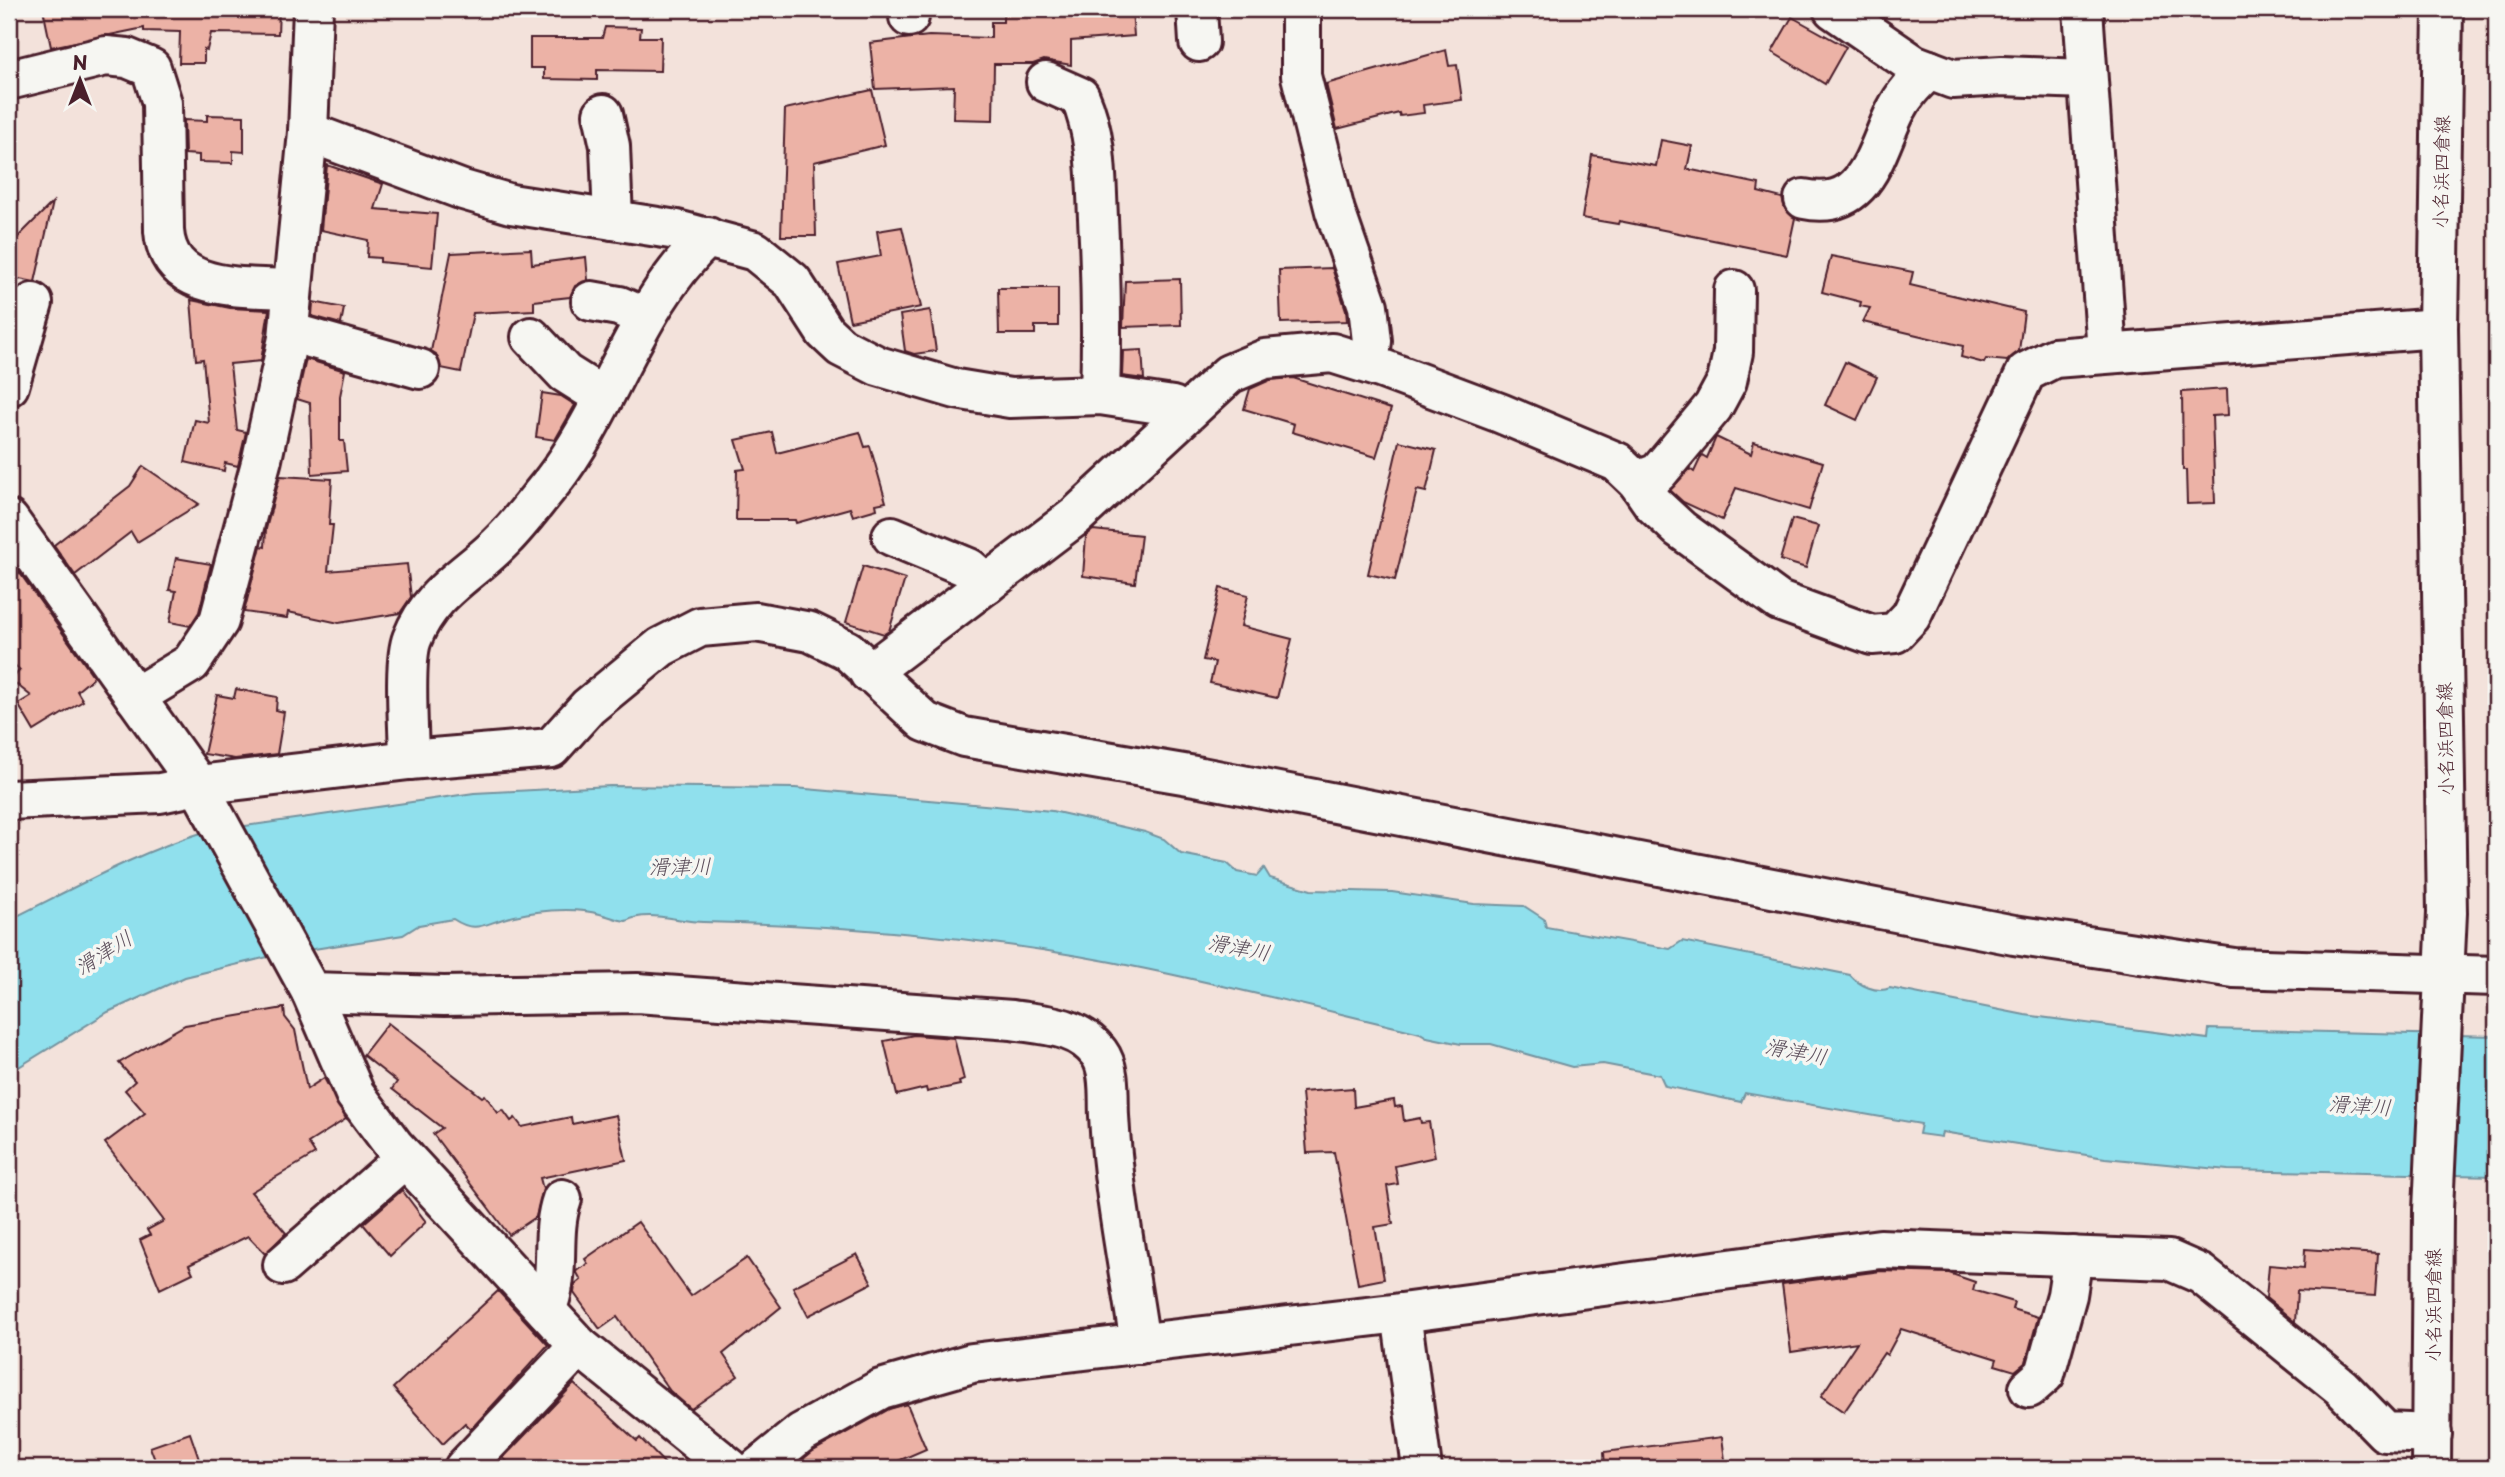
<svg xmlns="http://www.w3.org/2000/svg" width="2505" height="1477" font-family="'Playpen Sans','Klee One',sans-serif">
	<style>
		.water { fill: #90e0ed; stroke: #74939f; stroke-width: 2 }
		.building { fill: #ecb2a6; stroke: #4a1f2b; stroke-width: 2 }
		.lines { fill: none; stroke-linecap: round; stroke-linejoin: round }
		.minor-casing { stroke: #4a1f2b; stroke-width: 44 }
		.major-casing { stroke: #4a1f2b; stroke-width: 44 }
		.minor { stroke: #f6f6f2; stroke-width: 38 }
		.major { stroke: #f6f6f2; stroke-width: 38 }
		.labels { text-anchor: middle; stroke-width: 7; stroke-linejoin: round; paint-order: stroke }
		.street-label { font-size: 19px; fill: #4a1f2b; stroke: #f6f6f2 }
		.water-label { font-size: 21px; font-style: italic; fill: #5c4f5c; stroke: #f6f6f2 }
	</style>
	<rect width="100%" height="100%" fill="#f3e2db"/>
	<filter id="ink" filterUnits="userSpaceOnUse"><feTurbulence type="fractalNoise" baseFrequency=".0143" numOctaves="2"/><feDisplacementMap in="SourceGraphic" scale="14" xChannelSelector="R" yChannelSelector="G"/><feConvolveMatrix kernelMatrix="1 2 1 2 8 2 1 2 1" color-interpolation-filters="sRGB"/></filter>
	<g filter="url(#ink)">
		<path class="water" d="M610,786L795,788L1052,811L1145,832L1164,839L1181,854L1227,863L1237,872L1257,876L1264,868L1270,878L1311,890L1392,892L1474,904L1524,906L1544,919L1546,927L1670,949L1682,941L1850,975C1859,985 1876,994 1890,988L2025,1015L2208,1039L2209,1029L2496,1036V1176L2228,1170L2105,1158L1942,1132L1941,1137L1919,1134L1921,1124L1745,1093L1741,1102L1665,1086L1660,1075L1603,1064L1572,1067L1491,1044H1461L1427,1037L1420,1033C1328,1011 1237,988 1146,969C1000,938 851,925 703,922C678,922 648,909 626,921C616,920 609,916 600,914C571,906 531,911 503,919C483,925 474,933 453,919L419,925L403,935L276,955L185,977L108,1012L9,1073V920C72,889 136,853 204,832L474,793Z"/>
		<g class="building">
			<path d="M43,9H279L278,34L211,33L207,50L204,49V63H179L180,32L144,31V28L51,47Z"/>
			<path d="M1003,9H1132L1134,36L1071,41V65L1044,60L1033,64H994L993,120L953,119L954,86L875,89L870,43L929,36L991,38V22H1003Z"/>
			<path d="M1792,17L1846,47L1825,84L1772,52Z"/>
			<path d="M605,27L641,28L640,37H661L660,71L597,70V80L544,79V68H530V38H602Z"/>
			<path d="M1446,50L1449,66L1457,65L1462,100L1423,105L1424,113L1400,116L1399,113L1337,129L1326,84Z"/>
			<path d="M872,90L885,145L814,162L816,236H781L785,109Z"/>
			<path d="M207,115L244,116V152L233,151V163L199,162V155L185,154L184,120L207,121Z"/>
			<path d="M1661,140L1692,146L1687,169L1759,184L1758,192L1782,198L1785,209L1795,218L1787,255L1619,221L1618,224L1582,218L1592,155L1656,166Z"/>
			<path d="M327,165L383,184L375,209L437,214L432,267L380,262V258L367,257L368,240L321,230Z"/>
			<path d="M53,202L35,282L9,277V246Z"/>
			<path d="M902,227L921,307L850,321L838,264L881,256L877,231Z"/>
			<path d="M531,249L532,264L586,257L588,280L575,286L570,297L534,301V310L473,313L461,372L441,368L436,354L431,351L451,253Z"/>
			<path d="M1831,256L1913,272L1910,285L2024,312L2019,351L2007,361L1986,359L1984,363L1961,357L1963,346L1863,322L1870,308L1860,306L1861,302L1822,292Z"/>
			<path d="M1332,268L1346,310L1347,321L1281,323L1279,270Z"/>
			<path d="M1180,279L1181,325L1123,327L1125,281Z"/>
			<path d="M998,288H1058V326H1035V334H999Z"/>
			<path d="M191,300L230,308L269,310L261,361L230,364L237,430L246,432L238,466L225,463L224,471L185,462L195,420L209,423L203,359L196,360Z"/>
			<path d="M313,302L344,308L341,324L312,316Z"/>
			<path d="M930,310L936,351L914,354L905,351L900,315Z"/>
			<path d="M1142,350L1144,379L1122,376L1123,351Z"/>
			<path d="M306,359L345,371L340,396V441H344L347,471L312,474L310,403L297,399Z"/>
			<path d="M1845,362L1877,377L1857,420L1825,405Z"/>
			<path d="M1293,378L1391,409L1376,457L1292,432L1294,424L1244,409L1250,389L1270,380Z"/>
			<path d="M2227,389L2228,415L2212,416L2215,503L2187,504L2186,470H2183L2182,392Z"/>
			<path d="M542,393L561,396L575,405L555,440L536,437Z"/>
			<path d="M772,432L777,453L860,432L865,447L870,446L886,502L876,504L877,509L853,516L850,508L796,523L795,520H736L737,470L745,469L736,440Z"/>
			<path d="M1716,437L1751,454L1754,442L1823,462L1809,510L1736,488L1722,520L1683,502L1670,490L1690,469L1694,472L1702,455L1707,458Z"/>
			<path d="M1399,441L1436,450L1426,492L1417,490L1395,580L1368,574Z"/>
			<path d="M143,466L199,504L137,542L131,532L75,575L54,545L130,486Z"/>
			<path d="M280,476L332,479L329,525H333L328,571L407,564L411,597L400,613L339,623L288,612L287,618L244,612L261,546L265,547L266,529Z"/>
			<path d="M1792,519L1818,526L1806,568L1780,560Z"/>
			<path d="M1093,530L1141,535L1135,583L1083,576L1086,536Z"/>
			<path d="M176,558L211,564L199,612L190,626L170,622L176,591L169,590Z"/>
			<path d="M863,566L905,579L889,631L884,634L846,622Z"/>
			<path d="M19,572L94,677L77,691L83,701L34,731L18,704L31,696L11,680L20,670L9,660V580Z"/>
			<path d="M1220,588L1248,595L1241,626L1292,639L1277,698L1210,683L1215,662L1203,660Z"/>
			<path d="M236,689L277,697L276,710L284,712L277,754L235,759L204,754L217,695L234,698Z"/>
			<path d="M284,1008L285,1017L295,1030L307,1089L324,1078L346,1119L308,1143L315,1154L251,1192L286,1233L265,1254L248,1236L189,1265L193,1273L160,1289L140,1240L150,1235L147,1230L164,1221L105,1143L145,1113L125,1090L135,1081L119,1063L185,1025Z"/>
			<path d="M388,1023L482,1097L485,1095L498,1113L503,1110L511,1121L515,1118L522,1127L571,1117L572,1124L616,1115L626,1160L540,1178L543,1189L536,1217L509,1235L433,1134L442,1128L392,1089L397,1082L363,1055Z"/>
			<path d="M914,1035L954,1038L964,1080L959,1082L960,1085L927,1092L926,1088L897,1095L884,1041Z"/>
			<path d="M1353,1088L1354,1107L1394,1100L1395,1107L1402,1106L1404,1121L1420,1118L1421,1123L1429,1122L1435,1157L1395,1166L1398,1184L1387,1186L1393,1224L1375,1227L1384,1279L1358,1284L1334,1152L1307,1153L1302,1092Z"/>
			<path d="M402,1190L426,1222L390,1256L363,1224Z"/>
			<path d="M638,1222L691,1296L747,1258L781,1307L723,1354L738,1376L691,1409L670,1391L617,1317L600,1329L574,1293L575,1285L581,1280L576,1271L588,1264L585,1259Z"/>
			<path d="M2305,1249L2378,1254L2375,1296L2297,1291L2295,1322L2266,1298L2269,1265L2304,1268Z"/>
			<path d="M857,1254L872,1283L808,1316L793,1287Z"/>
			<path d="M1881,1271L1949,1273L1975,1282L1973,1290L2014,1302L2012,1309L2038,1317L2026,1362L2015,1371L1995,1365L1997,1359L1901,1329L1887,1355L1884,1353L1844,1412L1821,1396L1857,1342L1791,1352L1782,1284Z"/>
			<path d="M498,1291L548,1345L471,1429L465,1423L443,1444L393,1388Z"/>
			<path d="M574,1384L637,1441L640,1438L669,1468H515L503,1458Z"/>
			<path d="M907,1404L926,1449L882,1468H792L813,1451L889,1409Z"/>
			<path d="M190,1433L202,1468H158L150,1447Z"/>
			<path d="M1722,1437L1726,1468H1605L1604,1452Z"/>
		</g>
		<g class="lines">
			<defs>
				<g id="minor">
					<path d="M909,9V17"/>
					<path d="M1197,9L1199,42"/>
					<path d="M1301,9V76L1335,211L1368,306L1372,341L1369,364"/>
					<path d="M1833,9L1913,64L1953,79L2002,76L2087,79"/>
					<path d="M2083,9L2107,353"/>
					<path d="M9,80L106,56L127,58L151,68L162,103L164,231C169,294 244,286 291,289"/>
					<path d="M1046,82L1080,97C1097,136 1096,177 1098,218C1101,278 1102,336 1100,395"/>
					<path d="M603,114L610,146L613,220"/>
					<path d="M308,132L463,190L511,204L677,230L755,251L792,281L825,332L841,347L878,366L956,389L1010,398L1100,395L1173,406L1184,415"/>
					<path d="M1804,199C1866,212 1875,153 1895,112C1904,94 1915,83 1929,70"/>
					<path d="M591,301L619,306L644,317"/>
					<path d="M289,332L420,369"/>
					<path d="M531,337L565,373L603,397"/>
					<path d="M9,386L33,303"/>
					<path d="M1637,481L1658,473L1713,407L1727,381L1733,352L1734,290"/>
					<path d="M9,520L198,785L311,992L355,1094L394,1146L579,1346L730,1468"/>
					<path d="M892,536L969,568L987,584"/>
					<path d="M869,673L1076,516L1229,374L1265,359L1332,353L1380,368L1500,413L1617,462L1637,481L1653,504L1680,529L1779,601L1872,635L1895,633L1911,616L2026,372L2054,358L2438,328"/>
					<path d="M135,697L191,663L219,621L262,459L288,338L308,132L313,9"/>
					<path d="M409,760C409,732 403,662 412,639C431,590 471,574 504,539C521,522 536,501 552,482C612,405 634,306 708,237"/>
					<path d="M9,800L160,793L198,785L409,760L551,748L588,707L661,647L700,627L756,622L810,632L847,650L925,722L964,737L1201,777L2014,935L2234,968L2496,976"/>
					<path d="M311,992L444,996L637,993L1012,1020C1045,1025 1078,1025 1099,1053C1111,1069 1108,1097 1109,1116C1113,1192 1129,1268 1140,1344"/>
					<path d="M283,1265L405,1158"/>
					<path d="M546,1310C562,1274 549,1236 562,1199"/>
					<path d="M1401,1313L1422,1468"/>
					<path d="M2029,1388L2045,1374L2067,1295L2073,1256"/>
					<path d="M464,1468L579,1346"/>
					<path d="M758,1468L801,1433L881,1389L972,1363L1401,1313L1880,1249L2169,1260L2201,1274L2341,1387L2385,1432L2432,1434"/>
				</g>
				<path id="major" d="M2431,1468L2433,1210L2447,913L2438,328L2443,9"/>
			</defs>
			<use href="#minor" class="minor-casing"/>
			<use href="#major" class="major-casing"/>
			<use href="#minor" class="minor"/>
			<use href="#major" class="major"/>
		</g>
	</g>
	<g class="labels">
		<g class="street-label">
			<text transform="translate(2441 172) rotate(-89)" y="7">小名浜四倉線</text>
			<text transform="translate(2445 739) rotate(-91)" y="7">小名浜四倉線</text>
			<text transform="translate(2433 1305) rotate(-90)" y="7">小名浜四倉線</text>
		</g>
		<g class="water-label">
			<text transform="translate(680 867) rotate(-1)" y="7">滑津川</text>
			<text transform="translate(1239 948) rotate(11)" y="7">滑津川</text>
			<text transform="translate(104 953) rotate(-32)" y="7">滑津川</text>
			<text transform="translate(1796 1052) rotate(11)" y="7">滑津川</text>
			<text transform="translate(2360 1106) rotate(4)" y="7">滑津川</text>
		</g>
	</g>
	<rect width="2505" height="1477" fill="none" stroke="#f6f6f2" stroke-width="35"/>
	<rect x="18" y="18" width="2470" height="1442" fill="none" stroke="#4a1f2b" stroke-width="2.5" filter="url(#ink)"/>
	<g transform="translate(80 80)" stroke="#f6f6f2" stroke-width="5" paint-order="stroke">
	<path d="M0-5L12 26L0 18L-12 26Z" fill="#4a1f2b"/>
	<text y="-10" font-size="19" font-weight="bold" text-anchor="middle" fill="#4a1f2b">N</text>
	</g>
</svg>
